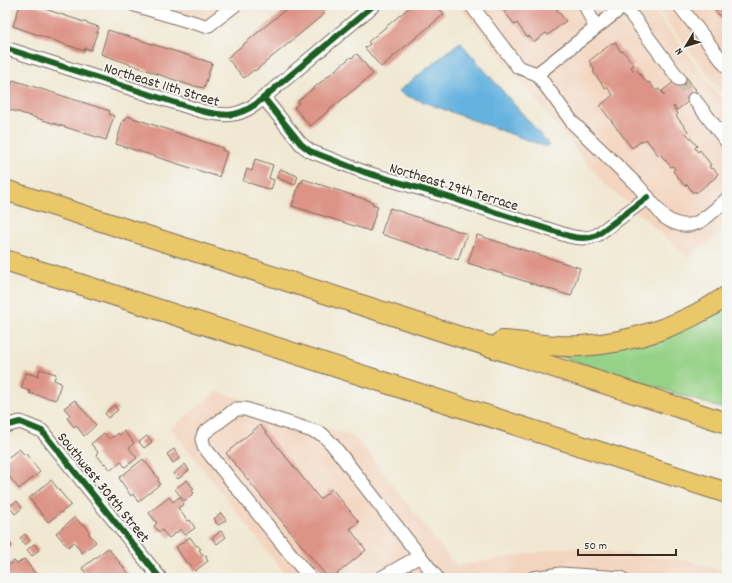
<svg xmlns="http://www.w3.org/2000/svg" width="732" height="583" font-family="Dekko,sans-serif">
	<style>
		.built { fill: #f3d4be }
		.green { fill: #95d186; stroke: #687e52 }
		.water { fill: #66b2df; stroke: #506e7e }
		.building { fill: #dd9386 }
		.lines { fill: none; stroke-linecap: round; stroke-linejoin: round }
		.minor-tunnel { stroke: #ccc2ae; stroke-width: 13; stroke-dasharray: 13 6; stroke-linecap: butt }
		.minor-casing { stroke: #7a6c5d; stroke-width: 15 }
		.highway-casing { stroke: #7a6c5d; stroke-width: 22 }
		.minor { stroke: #fff; stroke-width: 13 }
		.highway { stroke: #eac769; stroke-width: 20 }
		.cycleway-casing { stroke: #f6f6f2; stroke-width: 8 }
		.cycleway { stroke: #1b5e20; stroke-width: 6 }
		.labels { text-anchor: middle; stroke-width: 3.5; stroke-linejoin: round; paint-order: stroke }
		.street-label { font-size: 15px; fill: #3b2a1e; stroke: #f6f6f2 }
	</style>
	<rect width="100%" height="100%" fill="#f6f6f2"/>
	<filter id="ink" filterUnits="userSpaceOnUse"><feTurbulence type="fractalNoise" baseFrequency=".025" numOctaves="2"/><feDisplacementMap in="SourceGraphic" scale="8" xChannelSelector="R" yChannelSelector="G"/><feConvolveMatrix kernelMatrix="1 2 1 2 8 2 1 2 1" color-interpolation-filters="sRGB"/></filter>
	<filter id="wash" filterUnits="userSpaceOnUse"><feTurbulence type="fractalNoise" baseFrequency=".012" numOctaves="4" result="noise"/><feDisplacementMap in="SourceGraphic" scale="16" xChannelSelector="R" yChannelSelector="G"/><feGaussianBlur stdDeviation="0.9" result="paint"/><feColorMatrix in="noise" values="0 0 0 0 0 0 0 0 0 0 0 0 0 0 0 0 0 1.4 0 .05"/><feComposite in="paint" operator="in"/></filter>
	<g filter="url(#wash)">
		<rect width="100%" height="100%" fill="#f0e8d2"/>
		<g class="built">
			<path d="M113,5H223L193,31Z"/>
			<path d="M459,5H650L727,106V227L688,257L600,179Z"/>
			<path d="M654,5H727V100Z"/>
			<path d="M217,391L356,438L456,566L562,548L592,549L689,561L727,573V578H288L171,428Z"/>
		</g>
		<path class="green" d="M727,304V410L557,355Z"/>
		<path class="water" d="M460,42L546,141L549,146H544L402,94L399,91Z"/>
		<g id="blocks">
			<g class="building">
				<path d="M5,5H8L5,15Z"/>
				<path d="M20,5H33L99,27L91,50L85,48L84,51L13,26Z"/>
				<path d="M291,5H324L327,8L322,12L324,14L255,71L254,70L244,78L227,58Z"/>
				<path d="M412,5H436L444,14L381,67L365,48L370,44L368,42Z"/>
				<path d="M499,5H553L566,21L548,35L546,33L534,42L529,36L527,37L517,23L515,25Z"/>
				<path d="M711,5H727V19L724,22Z"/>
				<path d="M108,30L212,63L204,88L189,85L101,54Z"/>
				<path d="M615,42L621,52L623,51L634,65L631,67L634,71L636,69L647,83L649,82L656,91L659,89L664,95H665L662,91L683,75L685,78H687L696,90H695L698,94L677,110L674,106L673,107L678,114L676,116L688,131L686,133L697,146L695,148L698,152L700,150L711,165L709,166L711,169L713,168L718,174L716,176V177L696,193L695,191L693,193L687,184L685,186L673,171L675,169L673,166L671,167L660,154L658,155L646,139L644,141L643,140L632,148L600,106L613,95L607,87L606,89L593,72L595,71L593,69L594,68L589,61L612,43V44Z"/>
				<path d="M357,54L373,74L310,126L294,107L299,103L298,101L351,57L352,58Z"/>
				<path d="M5,73L10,75L5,90Z"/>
				<path d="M13,80L110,111L109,114L114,116L106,140L5,108V101L10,84L12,85Z"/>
				<path d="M127,116L223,148L222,150L227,152L219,177L116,144L123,120L125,121Z"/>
				<path d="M255,159L273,165L269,178L274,180L271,190L243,181L247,169L252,171Z"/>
				<path d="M280,169L298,176L295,185L277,178Z"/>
				<path d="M303,179L373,202L372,204L378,206L370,231L292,206L300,182L302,183Z"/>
				<path d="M390,208L467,234L458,260L381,234Z"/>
				<path d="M477,235L580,268L571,296L468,263Z"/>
				<path d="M40,369L56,374L54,380L61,383L56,400L29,393L30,391L21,388L26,373L38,376Z"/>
				<path d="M75,400L96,425L84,436L76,425L74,427L67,418L70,415L64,408Z"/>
				<path d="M114,405L118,410L108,418L105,413Z"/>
				<path d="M260,425L320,499L332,489L359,522L350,529L366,550L332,578H328L226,453Z"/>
				<path d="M124,431L134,443L129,448L137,458L125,467L121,461L111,470L105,463L104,464L96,454L98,452L91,444L104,433L109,439L113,436L114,437L118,433L119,435Z"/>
				<path d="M147,436L152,442L144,448L139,442Z"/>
				<path d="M19,449L25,455L26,454L40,472L19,489L5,471V460Z"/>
				<path d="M174,449L180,458L173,463L167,454Z"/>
				<path d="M143,459L159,479L158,480L160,484L138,502L133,494L131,496L119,478Z"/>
				<path d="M185,464L189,470L178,479L173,474Z"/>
				<path d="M51,480L71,505L48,522L29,498Z"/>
				<path d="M187,480L194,489L192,491L194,493L184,501L175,489Z"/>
				<path d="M169,497L173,502L179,497L184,504L178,508L188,521L190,520L195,528L185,535L181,529L169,538L162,530L159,532L154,526L157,523L149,513Z"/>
				<path d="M17,501L22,508L15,514L9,506Z"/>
				<path d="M221,513L226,520L219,525L215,522L216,521L214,519Z"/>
				<path d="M75,517L82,525L84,524L90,532L88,533L96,542L82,553L74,542L68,547L56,533Z"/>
				<path d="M221,531L226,537L217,544L212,538Z"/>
				<path d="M25,534L30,541L25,545L20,538Z"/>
				<path d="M5,536L12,546L5,551Z"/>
				<path d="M190,537L196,546L197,545L201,549L199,550L204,556L206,555L207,557L206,558L208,561L195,571L189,563L187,564L176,547Z"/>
				<path d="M34,544L39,550L32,556L27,550Z"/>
				<path d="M108,548L129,574L124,578H88L89,577L82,568Z"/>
				<path d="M24,559L39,578H7L5,576V568L14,561L17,564Z"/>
			</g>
		</g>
	</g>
	<g filter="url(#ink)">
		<use href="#blocks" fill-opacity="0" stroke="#7a6c5d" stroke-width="1"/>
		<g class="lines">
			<path class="minor-tunnel" d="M679,79L694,99"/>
			<defs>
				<g id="minor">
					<path d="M135,5L205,26L209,25L235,5"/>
					<path d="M471,5L518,67L537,74"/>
					<path d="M585,5L595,27"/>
					<path d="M624,5L679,79"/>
					<path d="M625,5L537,74L573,123L639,187L664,217C692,237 706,217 727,199"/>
					<path d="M679,5L727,67"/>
					<path d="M5,48L201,111C224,116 236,118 256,104L374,5"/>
					<path d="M264,98L301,144L310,151L364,172L442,195L569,236C580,239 588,239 597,235L648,197"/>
					<path d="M694,99L727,142"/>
					<path d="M5,426L20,422L42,431L160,578"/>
					<path d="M310,578L204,447L202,439L204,433L236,409H245L322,434L332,444L437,578"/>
					<path d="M381,578L420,556"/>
					<path d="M533,578L561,574L621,578"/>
				</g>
				<g id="highway">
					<path d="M5,190L727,423"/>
					<path d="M5,260L727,493"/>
					<path d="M502,341C528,342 554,348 581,346C633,343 684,325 727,296"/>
				</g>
			</defs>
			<use href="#minor" class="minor-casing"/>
			<use href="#highway" class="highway-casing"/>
			<use href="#minor" class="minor"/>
			<use href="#highway" class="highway"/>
			<defs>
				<g id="cycleway">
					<path d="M5,48L201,111C224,116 236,118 256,104L374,5"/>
					<path d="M264,98L301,144L310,151L364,172L442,195L569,236C580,239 588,239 597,235L648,197"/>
					<path d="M5,426L20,422L42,431L160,578"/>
				</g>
			</defs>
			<use href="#cycleway" class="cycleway-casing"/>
			<use href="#cycleway" class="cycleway"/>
		</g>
	</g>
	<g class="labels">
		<g class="street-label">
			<text transform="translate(162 84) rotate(17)" y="5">Northeast 11th Street</text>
			<text transform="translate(454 186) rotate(17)" y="5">Northeast 29th Terrace</text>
			<text transform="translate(104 487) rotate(51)" y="5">Southwest 308th Street</text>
		</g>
	</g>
	<rect width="732" height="583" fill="none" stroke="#f6f6f2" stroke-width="20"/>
	<g transform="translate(686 46) rotate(232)" stroke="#f6f6f2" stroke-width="3" paint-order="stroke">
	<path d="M0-3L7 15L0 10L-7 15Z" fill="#3b2a1e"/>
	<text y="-6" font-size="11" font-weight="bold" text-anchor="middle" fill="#3b2a1e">N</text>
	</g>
	<path d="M578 549v6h98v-6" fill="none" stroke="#3b2a1e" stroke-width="2"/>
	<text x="584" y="549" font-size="12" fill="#3b2a1e" stroke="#f6f6f2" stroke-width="3" paint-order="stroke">50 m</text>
</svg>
